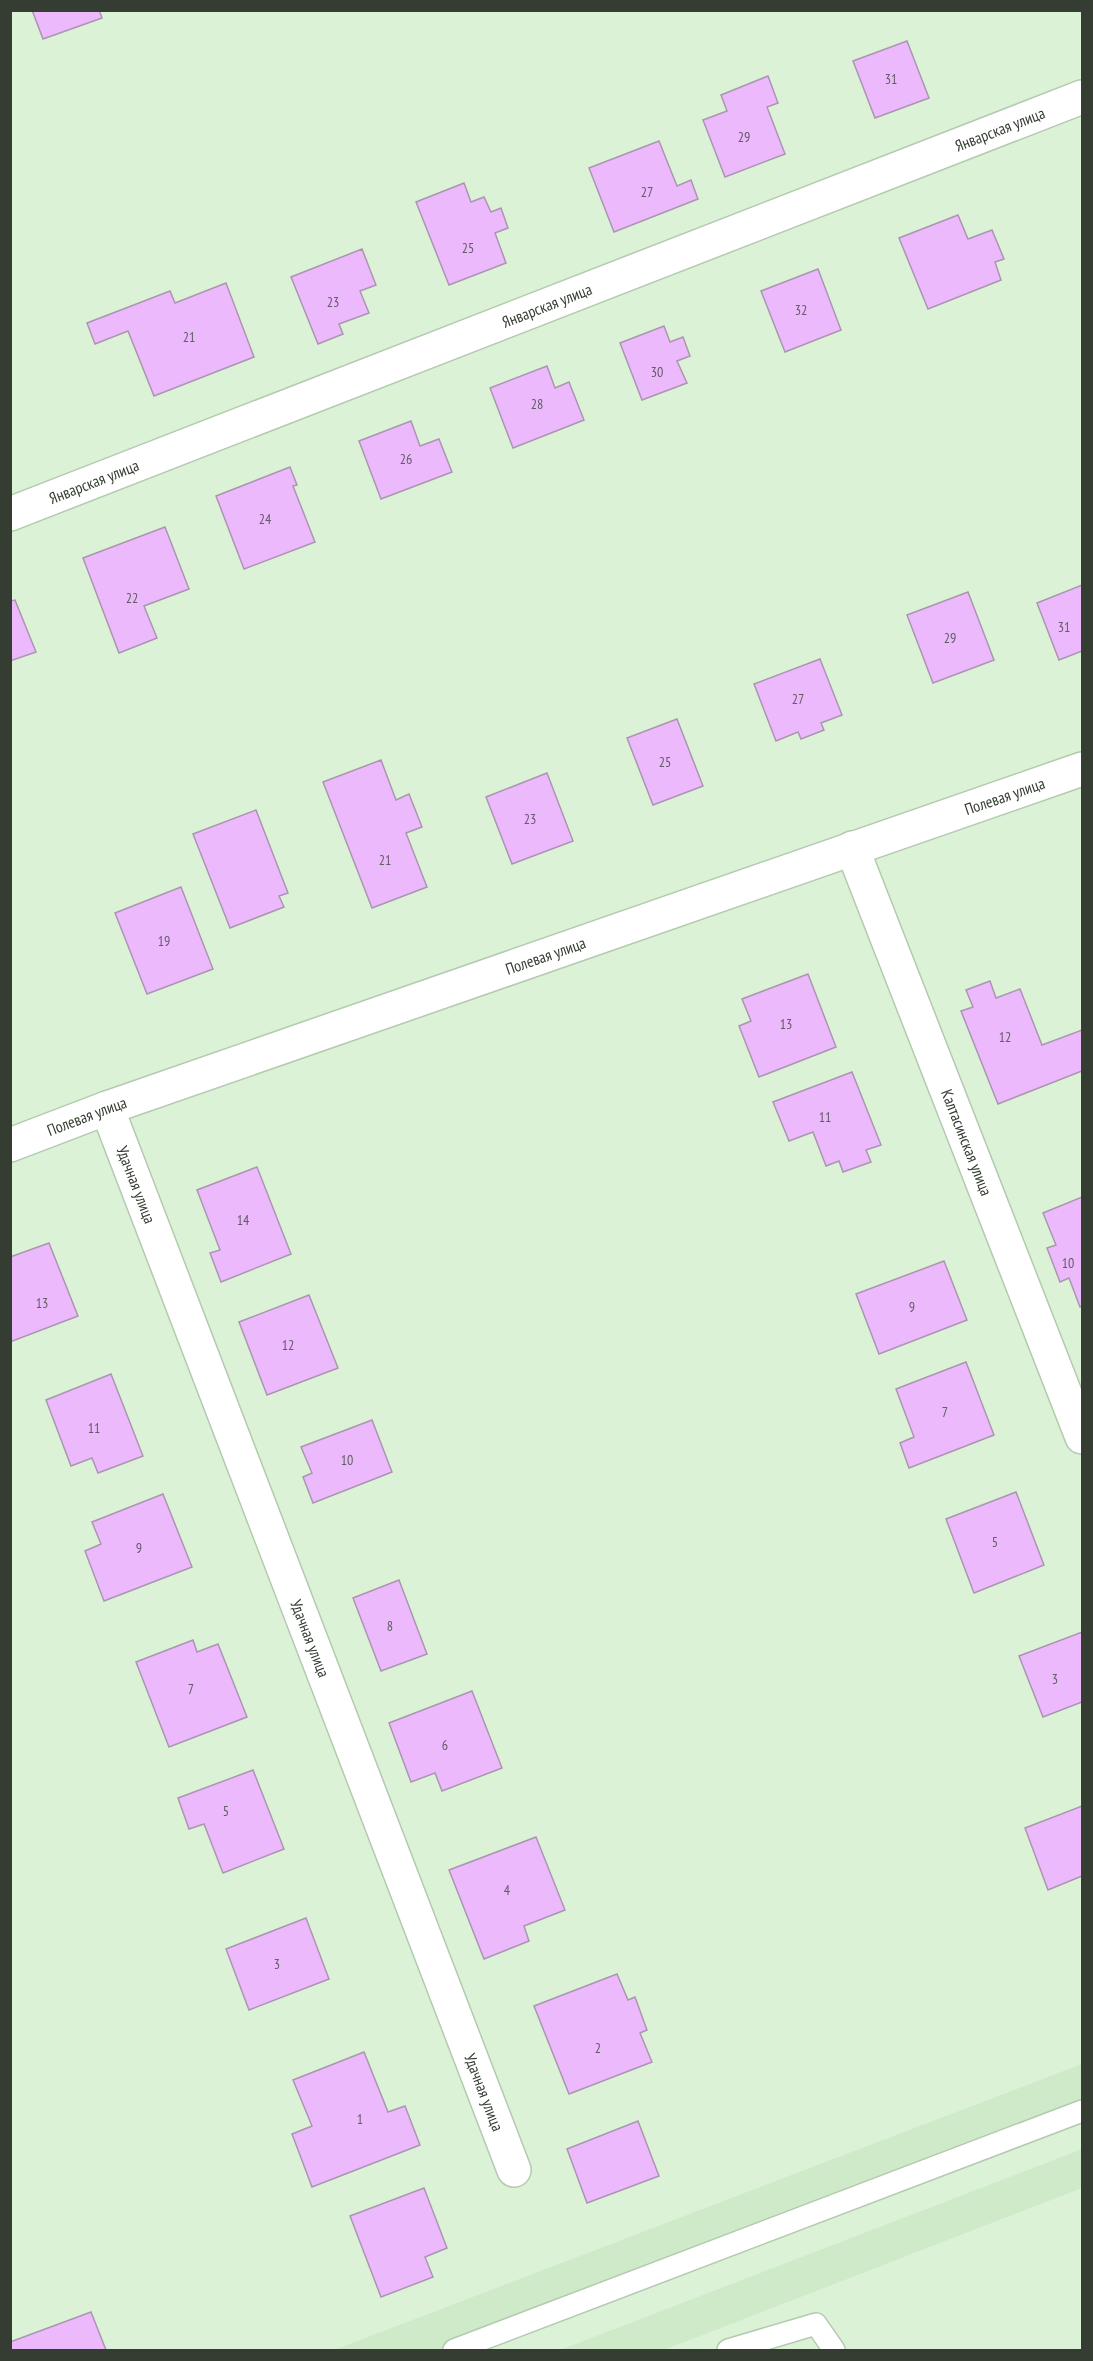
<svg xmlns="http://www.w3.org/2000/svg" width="1093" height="2361" font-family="'PT Sans Narrow',sans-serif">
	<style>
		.built { fill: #ceeac9 }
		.building { fill: #ebb9fc; stroke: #aa96b0; stroke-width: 1.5 }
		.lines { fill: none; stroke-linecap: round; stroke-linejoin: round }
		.service-casing { stroke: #b4cab0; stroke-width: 24 }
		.minor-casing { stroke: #b4cab0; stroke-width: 36 }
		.service { stroke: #fff; stroke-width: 21 }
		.minor { stroke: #fff; stroke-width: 33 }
		.labels { text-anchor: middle; stroke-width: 6; stroke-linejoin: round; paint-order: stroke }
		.number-label { font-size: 14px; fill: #625c65 }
		.street-label { font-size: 16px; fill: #353d33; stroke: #ecfee8 }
	</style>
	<rect width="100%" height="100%" fill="#dcf2d7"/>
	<g class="built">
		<path d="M1082,2064V2106L443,2350H334Z"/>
		<path d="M1082,2149V2188L664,2350H560Z"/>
	</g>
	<g class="building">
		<path d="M32,10H99L102,18L43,39Z"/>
		<path d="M907,41L929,98L875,118L853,61Z"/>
		<path d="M768,76L778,103L767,107L785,154L725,177L703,120L727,111L721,95Z"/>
		<path d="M659,141L677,186L691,180L698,199L614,232L589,168Z"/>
		<path d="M464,183L471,202L484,197L491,212L501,208L508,228L495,233L506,263L449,285L416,202Z"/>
		<path d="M958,215L968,239L992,230L1004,259L995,262L1001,280L928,309L899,238Z"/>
		<path d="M362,249L376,285L360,291L369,313L339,324L343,334L318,344L291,277Z"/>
		<path d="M818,269L841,330L785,352L761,291Z"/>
		<path d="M226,283L254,357L154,396L128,331L95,344L87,323L170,291L175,303Z"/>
		<path d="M664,326L670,342L683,337L690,356L677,361L687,383L642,400L620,343Z"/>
		<path d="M547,366L555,388L569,382L584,420L513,448L490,388Z"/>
		<path d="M411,421L420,446L439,439L452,472L381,499L359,441Z"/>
		<path d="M290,467L297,485L293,486L315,542L244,569L216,496Z"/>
		<path d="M165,527L189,589L144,606L157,638L119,653L83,558Z"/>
		<path d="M1082,585V651L1059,660L1037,603Z"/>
		<path d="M968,592L994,660L933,683L907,615Z"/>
		<path d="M15,600L36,652L10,661V601Z"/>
		<path d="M820,659L842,715L821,723L824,730L801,739L798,732L776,741L754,684Z"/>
		<path d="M677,719L703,786L653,805L627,738Z"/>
		<path d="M381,760L396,800L409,794L422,827L406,833L427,887L372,908L323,782Z"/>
		<path d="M547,773L573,841L512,864L486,797Z"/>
		<path d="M256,810L288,893L279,896L284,907L230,928L193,834Z"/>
		<path d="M181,887L213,969L147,994L115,913Z"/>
		<path d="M808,974L836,1047L759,1077L739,1026L751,1021L742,999Z"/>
		<path d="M990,981L996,998L1020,989L1042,1045L1082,1030V1071L998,1104L961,1011L973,1007L966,990Z"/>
		<path d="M852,1072L881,1145L866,1150L871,1162L843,1172L839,1161L826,1166L813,1132L789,1141L773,1102Z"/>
		<path d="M257,1167L291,1254L221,1282L210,1253L220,1250L197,1190Z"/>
		<path d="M1082,1197V1306L1080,1307L1069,1278L1060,1282L1047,1248L1056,1245L1043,1213Z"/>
		<path d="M49,1243L78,1316L10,1342V1257Z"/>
		<path d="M944,1261L967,1320L879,1354L856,1294Z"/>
		<path d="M309,1295L338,1368L267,1395L239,1322Z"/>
		<path d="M966,1362L994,1435L909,1468L900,1443L914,1437L896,1389Z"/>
		<path d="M111,1374L143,1456L98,1473L92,1458L71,1466L46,1400Z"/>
		<path d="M372,1420L392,1472L313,1503L303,1477L312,1473L301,1447Z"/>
		<path d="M1016,1492L1044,1565L974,1593L946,1519Z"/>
		<path d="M163,1494L192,1567L104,1601L85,1551L101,1544L92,1522Z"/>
		<path d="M399,1580L427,1654L381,1671L353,1598Z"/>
		<path d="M1082,1632V1702L1043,1717L1019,1656Z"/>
		<path d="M193,1640L197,1652L218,1644L247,1717L169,1747L136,1662Z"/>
		<path d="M472,1691L502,1768L442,1791L435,1773L411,1782L389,1723Z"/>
		<path d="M253,1770L284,1849L223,1873L204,1824L189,1829L178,1798Z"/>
		<path d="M1082,1806V1876L1048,1890L1025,1828Z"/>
		<path d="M536,1837L565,1910L524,1926L529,1941L484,1959L449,1870Z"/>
		<path d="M306,1918L329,1979L249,2010L226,1949Z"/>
		<path d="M617,1974L628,2000L635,1997L647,2030L640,2033L652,2062L569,2094L534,2006Z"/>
		<path d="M364,2052L388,2112L405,2106L420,2145L312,2187L292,2134L312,2126L293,2080Z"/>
		<path d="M638,2121L659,2176L587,2203L567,2149Z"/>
		<path d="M424,2188L447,2248L425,2257L433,2277L381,2297L350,2216Z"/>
		<path d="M91,2312L106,2350H10V2342Z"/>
	</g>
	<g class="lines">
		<defs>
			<g id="service">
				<path d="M454,2350L1082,2111"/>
				<path d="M728,2350L816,2324L834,2350"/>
			</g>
			<g id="minor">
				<path id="s1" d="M10,514L1082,97"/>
				<path id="s2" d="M852,848L1082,1437"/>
				<path id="s3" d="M107,1108L514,2170"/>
				<path id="s4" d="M10,1145L107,1108L1082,769"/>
			</g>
		</defs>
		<use href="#service" class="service-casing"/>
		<use href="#minor" class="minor-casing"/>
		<use href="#service" class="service"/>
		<use href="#minor" class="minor"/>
	</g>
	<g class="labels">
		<g class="number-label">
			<text x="891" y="84">31</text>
			<text x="744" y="142">29</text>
			<text x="647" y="197">27</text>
			<text x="468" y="253">25</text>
			<text x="333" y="307">23</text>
			<text x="801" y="315">32</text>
			<text x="189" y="342">21</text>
			<text x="657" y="377">30</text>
			<text x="537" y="409">28</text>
			<text x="406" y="464">26</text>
			<text x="265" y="524">24</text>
			<text x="132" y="603">22</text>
			<text x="1064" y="632">31</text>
			<text x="950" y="643">29</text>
			<text x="798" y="704">27</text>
			<text x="665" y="767">25</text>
			<text x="530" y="824">23</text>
			<text x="385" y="865">21</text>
			<text x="164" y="946">19</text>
			<text x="786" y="1029">13</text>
			<text x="1005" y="1042">12</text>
			<text x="825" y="1122">11</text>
			<text x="243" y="1225">14</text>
			<text x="1068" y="1268">10</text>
			<text x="42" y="1308">13</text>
			<text x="912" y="1312">9</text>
			<text x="288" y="1350">12</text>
			<text x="945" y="1417">7</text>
			<text x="94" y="1433">11</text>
			<text x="347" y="1465">10</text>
			<text x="995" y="1547">5</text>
			<text x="139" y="1553">9</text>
			<text x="390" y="1631">8</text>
			<text x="1055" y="1684">3</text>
			<text x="191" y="1694">7</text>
			<text x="445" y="1750">6</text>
			<text x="226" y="1816">5</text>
			<text x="507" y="1895">4</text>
			<text x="277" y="1969">3</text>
			<text x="598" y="2053">2</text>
			<text x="360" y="2124">1</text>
		</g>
		<g class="street-label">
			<text dy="6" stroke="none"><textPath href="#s1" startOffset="1062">Январская улица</textPath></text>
			<text dy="6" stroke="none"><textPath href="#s1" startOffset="576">Январская улица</textPath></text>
			<text dy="6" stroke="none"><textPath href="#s1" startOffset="90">Январская улица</textPath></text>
			<text dy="6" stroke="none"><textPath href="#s4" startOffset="1054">Полевая улица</textPath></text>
			<text dy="6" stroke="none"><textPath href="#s4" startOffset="568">Полевая улица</textPath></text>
			<text dy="6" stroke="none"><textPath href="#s4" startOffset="82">Полевая улица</textPath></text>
			<text dy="6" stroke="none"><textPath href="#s2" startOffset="316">Калтасинская улица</textPath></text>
			<text dy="6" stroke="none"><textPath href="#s3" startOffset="82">Удачная улица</textPath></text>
			<text dy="6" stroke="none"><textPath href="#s3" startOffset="568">Удачная улица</textPath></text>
			<text dy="6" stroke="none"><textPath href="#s3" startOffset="1054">Удачная улица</textPath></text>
		</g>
	</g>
	<rect width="1093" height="2361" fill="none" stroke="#353d33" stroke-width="24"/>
</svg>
